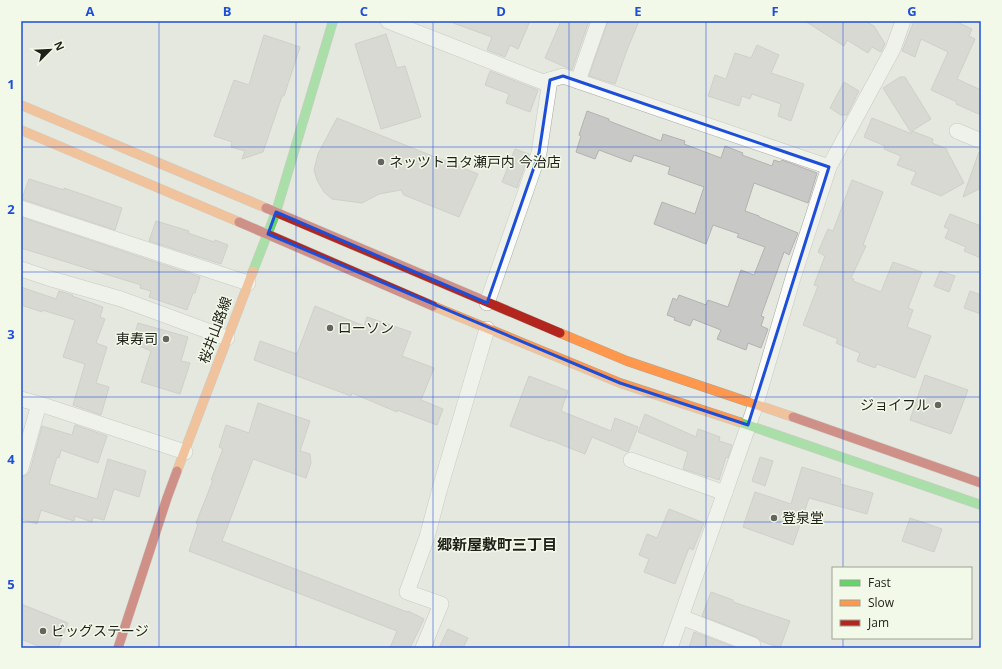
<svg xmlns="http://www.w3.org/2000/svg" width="1002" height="669" font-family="'Open Sans','Noto Sans JP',sans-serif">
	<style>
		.building { fill: #c8c8c6; stroke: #b3b2b1 }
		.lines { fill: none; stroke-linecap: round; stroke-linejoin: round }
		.street-casing { stroke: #a6a8a1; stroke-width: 16 }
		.fast-casing { stroke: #a6a8a1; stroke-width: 10 }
		.slow-casing { stroke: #a6a8a1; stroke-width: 10 }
		.jam-casing { stroke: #a6a8a1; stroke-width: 10 }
		.street { stroke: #fbfcfa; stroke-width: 15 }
		.fast { stroke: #63d668; stroke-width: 9 }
		.slow { stroke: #ff974d; stroke-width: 9 }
		.jam { stroke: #b3261e; stroke-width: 9 }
		.marked { fill: none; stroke: #1d4ed8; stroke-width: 3; stroke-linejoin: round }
		.grid { fill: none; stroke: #1d4ed8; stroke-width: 1; stroke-opacity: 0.55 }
		.poi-dot { fill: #63655e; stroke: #f3f9e8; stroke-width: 1.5 }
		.labels { text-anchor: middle; stroke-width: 3; stroke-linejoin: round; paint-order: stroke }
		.poi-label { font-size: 14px; fill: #1d1f19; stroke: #f3f9e8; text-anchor: start }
		.street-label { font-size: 14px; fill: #1d1f19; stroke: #f3f9e8 }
		.neighbourhood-label { font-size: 15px; font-weight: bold; fill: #1d1f19; stroke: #f3f9e8 }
		.neatline { fill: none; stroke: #1d4ed8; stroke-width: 1.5 }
		.grid-label { font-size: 13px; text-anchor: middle; font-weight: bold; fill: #1d4ed8 }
	</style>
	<rect width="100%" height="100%" fill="#e5e8df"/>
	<g class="building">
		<path d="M453,21H530L518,49L510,45L505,57L487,50L492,37L453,23Z"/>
		<path d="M561,21H589L572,70L545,58Z"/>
		<path d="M608,21H639L627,50L615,84L589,76Z"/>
		<path d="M805,21H865L874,26L885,44L881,52L872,47L868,53L847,40L844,46Z"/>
		<path d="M914,21H955L972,29L969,36L975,39L957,79L981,90V115L956,104L957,102L931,90L948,52L921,39L915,57L902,51Z"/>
		<path d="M386,34L397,68L405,66L421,117L381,129L355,44Z"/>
		<path d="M264,35L300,47L284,96H282L263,152L242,159L245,151L231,147L232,142L214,136L234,80L249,85Z"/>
		<path d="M757,45L779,55L771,73L804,84L791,121L778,116L781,104L752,94L750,99L742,96L739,106L708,96L715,75L726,79L735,53L751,58Z"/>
		<path d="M490,71L538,90L530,112L506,103L509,94L485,85Z"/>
		<path d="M900,77H905L931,119L912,131L933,139L932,143L947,149V151L964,183L941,196L911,184L916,172L897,165L901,156L884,149L885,146L864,137L872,118L912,134L883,88Z"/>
		<path d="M844,82L859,91L847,115H841L830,108Z"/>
		<path d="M587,111L609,119V121L661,141L663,134L685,141L684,144L721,158L725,146L743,153L742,155L772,166L774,160L780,162L782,160L817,173L808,203L754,183L745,211L759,216V217L798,233L789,255L784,252L761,316L764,317L761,326L768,329L761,348L748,343L746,350L717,339L721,330L693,319L690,326L674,320L675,318L667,315L673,298L677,300L679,295L706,305L708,300L728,307L741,270L754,275L765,247L737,237L739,234L713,225L706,244L654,224L662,202L695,214L704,187L668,174L670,167L634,155L631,162L599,150L595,159L576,152L581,136L579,135Z"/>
		<path d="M337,118L478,174L459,217L404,195L401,190L379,194L362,203L332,199L324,192L317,180L314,170L318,154Z"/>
		<path d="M515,149L529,154L517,188L502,182Z"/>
		<path d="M979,152H981V188L963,197Z"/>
		<path d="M29,179L64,190V188L122,208L115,230L22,199Z"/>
		<path d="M852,180L883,192L863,245L866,246L851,278L854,279L853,281L881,292L893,262L922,272L908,308L913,310L907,327L931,336L915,378L877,364L875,368L857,361L860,353L836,343L838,339L803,325L818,286L814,285L825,256L818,252L828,229L833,231Z"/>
		<path d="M950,214L981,226V258L964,251L966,247L945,238L949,229L944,227Z"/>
		<path d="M21,217L200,277L195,293H193L187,310L149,297L151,291L140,288L141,285L21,248Z"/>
		<path d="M156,221L189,231L188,233L214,242L215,240L228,245L221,264L149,241Z"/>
		<path d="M940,271L955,276L949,292L934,286Z"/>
		<path d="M21,287L56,299L59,291L73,295L72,296L103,307L100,317L105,319L96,343L107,347L96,383L109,387L101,415L73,405L85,364L63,357L75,320L42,310V312L21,305Z"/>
		<path d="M970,291L981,295V314L964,308Z"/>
		<path d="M315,306L364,326L367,317L411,332L402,356L434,368L421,400L443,409L437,425L397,410V412L352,393L351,396L254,360L260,341L297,354Z"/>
		<path d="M138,323L188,337L181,361L190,363L180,394L141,382L151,351L132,343Z"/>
		<path d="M925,375L968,390L951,434L910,420Z"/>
		<path d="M529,376L568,391L561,411L611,431L615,418L638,427L628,452L592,437L585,454L550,440V441L510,426Z"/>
		<path d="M258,403L310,421L300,451L310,454L311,463L306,478L253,459L222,541L407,612L408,611L424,619L410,648H390L397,631L189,551L198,524L196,523L213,480H211L223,449L219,447L226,425L249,433Z"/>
		<path d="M645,414L696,437L698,429L720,437L719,441L732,445L728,458L726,457L719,480L708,476V477L683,469L688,452L638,432Z"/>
		<path d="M75,425L107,436L98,463L61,450L59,458L57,457L49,484L97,499L108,459L146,471L139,497L114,489L104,520L93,517L92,522L75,516L74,521L41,510L37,524L21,519V477L27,475L30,471L42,426L72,435Z"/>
		<path d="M760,457L773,461L765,486L752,481Z"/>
		<path d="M802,467L841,479L840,484L873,493L867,514L809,498L793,545L743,527L755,492L791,504Z"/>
		<path d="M669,509L704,523L693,550L689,548L675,584L644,572L649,559L639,555L647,534L657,538Z"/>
		<path d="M910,518L942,529L934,552L902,541Z"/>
		<path d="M711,592L733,600V602L790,621L780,648L761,641L756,637L702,616Z"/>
		<path d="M21,604L68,623L58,648H43L21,639Z"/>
		<path d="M448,629L468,638L463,648H439Z"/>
		<path d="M694,632L734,647V648H689Z"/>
	</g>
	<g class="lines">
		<defs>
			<g id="street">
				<path d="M388,21L543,82L563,76L829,167"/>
				<path d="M578,81L599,21"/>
				<path d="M957,131L981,141"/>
				<path d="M21,208L248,283"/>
				<path d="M21,269L48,278L121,299L227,338"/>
				<path d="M487,303L539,153L550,80"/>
				<path d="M21,399L46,406L185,452"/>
				<path d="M631,460L725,493"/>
				<path d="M21,468L39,404"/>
				<path d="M681,617L753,645"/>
				<path d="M423,648L441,604L407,592L427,537L440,488L487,329"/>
				<path d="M670,648L756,404L793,278L829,167L893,49L903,21"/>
			</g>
			<g id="fast">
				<path d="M253,271L276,212L333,21"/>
				<path d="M739,422L981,505"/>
			</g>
			<g id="slow">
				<path d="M21,105L266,208"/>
				<path d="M21,130L239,222"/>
				<path d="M433,306L620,383L739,422"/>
				<path d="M560,333L627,361L793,417"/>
				<path d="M177,471L253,271"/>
			</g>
			<g id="jam">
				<path d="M266,208L560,333"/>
				<path d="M239,222L433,306"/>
				<path d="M793,417L981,483"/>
				<path d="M118,648L167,498L177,471"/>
			</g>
		</defs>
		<use href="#street" class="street-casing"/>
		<use href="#fast" class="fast-casing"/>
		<use href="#slow" class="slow-casing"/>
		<use href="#jam" class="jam-casing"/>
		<use href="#street" class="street"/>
		<use href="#fast" class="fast"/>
		<use href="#slow" class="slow"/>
		<use href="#jam" class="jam"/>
	</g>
	<path d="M0 0H1002V669H0ZM563,76L829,167L748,425L620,383L268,234L276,212L487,303L539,153L550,80Z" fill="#e5e8df" fill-opacity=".55" fill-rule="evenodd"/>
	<path class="marked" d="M563,76L829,167L748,425L620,383L268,234L276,212L487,303L539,153L550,80Z"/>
	<path class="grid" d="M159,21V648M296,21V648M433,21V648M569,21V648M706,21V648M843,21V568M21,147H981M21,272H981M21,397H981M21,522H981M843,638V648"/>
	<g class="poi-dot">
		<circle cx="381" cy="162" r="4"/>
		<circle cx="330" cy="328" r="4"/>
		<circle cx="166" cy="339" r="4"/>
		<circle cx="938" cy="405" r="4"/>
		<circle cx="774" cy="518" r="4"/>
		<circle cx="43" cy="631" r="4"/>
	</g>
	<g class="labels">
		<g class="poi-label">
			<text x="389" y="167">ネッツトヨタ瀬戸内 今治店</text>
			<text x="338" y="333">ローソン</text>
			<text x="158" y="344" text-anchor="end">東寿司</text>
			<text x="930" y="410" text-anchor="end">ジョイフル</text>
			<text x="782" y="523">登泉堂</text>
			<text x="51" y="636">ビッグステージ</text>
		</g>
		<g class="street-label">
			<text transform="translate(215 330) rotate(-70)" y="5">桜井山路線</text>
		</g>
		<g class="neighbourhood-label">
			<text x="497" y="550">郷新屋敷町三丁目</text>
		</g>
	</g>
	<rect width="1002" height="669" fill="none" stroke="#f3f9e8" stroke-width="44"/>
	<rect x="832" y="567" width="140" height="72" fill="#f3f9e8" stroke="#9da295"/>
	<rect x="840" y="580" width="20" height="6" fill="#63d668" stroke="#9da295"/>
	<text x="868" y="587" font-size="12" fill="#1d1f19">Fast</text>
	<rect x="840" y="600" width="20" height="6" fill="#ff974d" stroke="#9da295"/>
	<text x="868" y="607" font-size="12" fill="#1d1f19">Slow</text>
	<rect x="840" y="620" width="20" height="6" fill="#b3261e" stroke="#9da295"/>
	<text x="868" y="627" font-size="12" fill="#1d1f19">Jam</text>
	<g transform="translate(50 50) rotate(66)" stroke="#f3f9e8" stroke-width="3" paint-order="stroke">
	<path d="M0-3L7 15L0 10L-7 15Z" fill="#1d1f19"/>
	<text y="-6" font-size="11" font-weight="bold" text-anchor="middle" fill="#1d1f19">N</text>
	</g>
	<rect x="22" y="22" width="958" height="625" class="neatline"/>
	<g class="grid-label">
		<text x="90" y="16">A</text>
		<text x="227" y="16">B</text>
		<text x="364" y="16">C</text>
		<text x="501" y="16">D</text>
		<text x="638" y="16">E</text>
		<text x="775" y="16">F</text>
		<text x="912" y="16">G</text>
		<text x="11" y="89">1</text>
		<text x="11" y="214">2</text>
		<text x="11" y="339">3</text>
		<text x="11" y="464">4</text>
		<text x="11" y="589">5</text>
	</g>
</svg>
